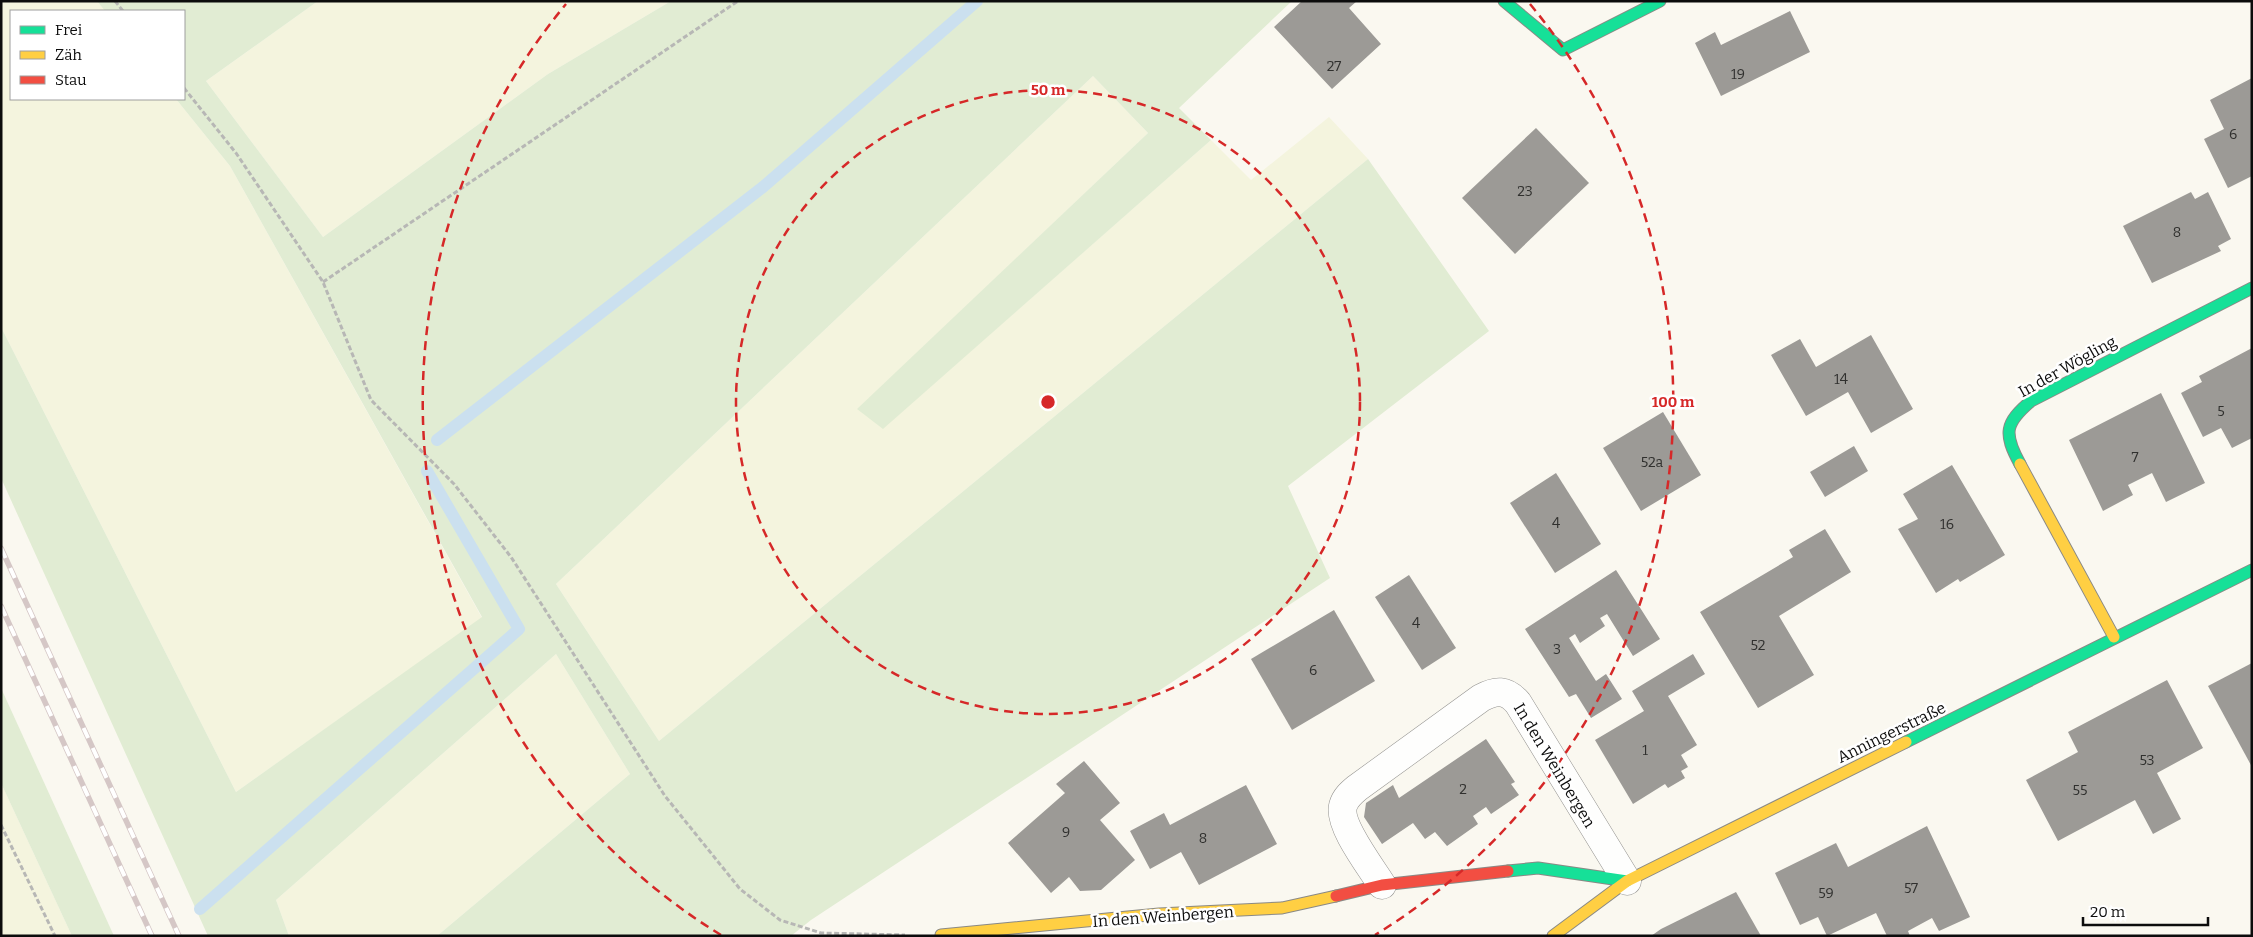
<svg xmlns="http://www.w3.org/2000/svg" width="2253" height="937" font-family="Bitter,serif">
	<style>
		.farmland { fill: #f4f4de }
		.green { fill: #e1ecd3 }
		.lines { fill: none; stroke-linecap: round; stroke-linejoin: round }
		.stream { stroke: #cbe0ef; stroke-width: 12 }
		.building { fill: #9c9a96 }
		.street-casing { stroke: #93928f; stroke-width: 29 }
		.fast-casing { stroke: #8a8985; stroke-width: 13 }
		.slow-casing { stroke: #8a8985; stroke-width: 13 }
		.jam-casing { stroke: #8a8985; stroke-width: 13 }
		.path { stroke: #b7b7b5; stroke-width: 3; stroke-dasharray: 5 2.5; stroke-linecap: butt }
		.street { stroke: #fefefd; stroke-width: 28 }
		.fast { stroke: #16e098; stroke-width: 11 }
		.slow { stroke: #ffcf43; stroke-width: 11 }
		.jam { stroke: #f24e42; stroke-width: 11 }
		.rail-casing { stroke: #d5c7c6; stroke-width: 5.5 }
		.rail { stroke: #fff; stroke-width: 4; stroke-dasharray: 11; stroke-linecap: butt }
		.ring { fill: none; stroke: #d62828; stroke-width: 2.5; stroke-dasharray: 9 6 }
		.labels { text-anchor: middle; stroke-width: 5; stroke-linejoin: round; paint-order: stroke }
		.number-label { font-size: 14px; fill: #30302e }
		.street-label { font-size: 16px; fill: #0c0c0c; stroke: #fff }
		.centre { fill: #d62828; stroke: #fff; stroke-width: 2.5 }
		.ring-label { font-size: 15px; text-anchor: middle; font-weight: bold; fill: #d62828; stroke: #fff; stroke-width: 5; stroke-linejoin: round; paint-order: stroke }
	</style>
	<rect width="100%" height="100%" fill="#faf8f0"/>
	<g class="farmland">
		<path d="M1,1H97L105,11H11V99H176L230,166L482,618L236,792L1,327Z"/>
		<path d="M318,1H671L548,74L323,237L206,81Z"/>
		<path d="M1093,76L1148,133L858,409L883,428L1211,140L1251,180L1329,117L1368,159L659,741L556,584Z"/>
		<path d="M556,654L630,774L437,936H289L276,900Z"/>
		<path d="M1,783L72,936H1Z"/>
	</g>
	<g class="green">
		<path d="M97,1H318L206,81L323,237L548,74L671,1H1292L1179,108L1211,140L883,429L857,409L1148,133L1093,76L556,584L659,741L1368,159L1489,331L1288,486L1330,578L811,920L791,936H437L630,774L556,654L276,900L289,936H208L1,478V327L236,792L482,617L230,166L176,99H184V11H105Z"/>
		<path d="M1,688L114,936H72L1,783Z"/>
	</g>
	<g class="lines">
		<g class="stream">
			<path d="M437,440L763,187L977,1"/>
			<path d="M200,909L519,629L427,471"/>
		</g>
	</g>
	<g class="building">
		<path d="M1302,1H1357L1349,8L1381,44L1332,89L1274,27Z"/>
		<path d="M1790,11L1810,52L1721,96L1695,43L1715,32L1721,45Z"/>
		<path d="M2252,78V176L2228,188L2204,139L2224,129L2210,100Z"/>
		<path d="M1536,128L1589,183L1515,254L1462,198Z"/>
		<path d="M2191,192L2195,199L2208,192L2231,239L2218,246L2221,251L2152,283L2123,226Z"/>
		<path d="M1871,335L1913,409L1871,433L1848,392L1806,416L1771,355L1800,339L1816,367Z"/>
		<path d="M2252,348V438L2232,448L2221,428L2203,437L2181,393L2202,382L2199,376Z"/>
		<path d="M2161,393L2205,483L2166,502L2152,473L2128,485L2133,495L2103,511L2069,440Z"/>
		<path d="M1663,412L1701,475L1641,511L1603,448Z"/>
		<path d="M1854,446L1868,471L1825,497L1810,472Z"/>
		<path d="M1952,465L2005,555L1960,582L1958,579L1936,593L1898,529L1918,519L1903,494Z"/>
		<path d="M1556,473L1601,544L1555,573L1510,503Z"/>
		<path d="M1825,529L1851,572L1779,616L1814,675L1758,708L1700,612L1793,557L1789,550Z"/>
		<path d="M1616,570L1660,639L1633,656L1607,614L1600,618L1605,626L1580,643L1575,634L1569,638L1596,681L1606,674L1622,699L1591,718L1576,694L1569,697L1525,629Z"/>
		<path d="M1409,575L1456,648L1422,670L1375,597Z"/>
		<path d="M1334,610L1375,681L1292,730L1251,659Z"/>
		<path d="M1693,654L1705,674L1668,696L1697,745L1681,755L1688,767L1681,771L1685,778L1668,788L1665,784L1633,804L1595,740L1644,711L1632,691Z"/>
		<path d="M2252,663V767L2208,686Z"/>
		<path d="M2167,680L2203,748L2157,773L2181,819L2153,834L2135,800L2058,841L2026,780L2078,752L2068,732Z"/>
		<path d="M1486,739L1515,782L1511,784L1519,795L1491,814L1486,807L1473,816L1478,824L1447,846L1435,832L1425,839L1413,823L1382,844L1364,817L1366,803L1393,785L1399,798Z"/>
		<path d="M1084,761L1120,803L1100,820L1135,860L1101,890L1080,891L1069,877L1051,893L1008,843L1065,793L1056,784Z"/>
		<path d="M1246,785L1277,844L1199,885L1181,852L1150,869L1130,831L1164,813L1170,825Z"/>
		<path d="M1927,826L1970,917L1939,931L1932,918L1908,931L1910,936H1887L1876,913L1827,936L1818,917L1800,925L1775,873L1836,843L1848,867Z"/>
		<path d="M1736,892L1761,936H1651L1661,929Z"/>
	</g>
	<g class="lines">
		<defs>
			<path id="street" d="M1382,885C1371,867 1338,825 1343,806C1345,798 1351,793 1357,788L1481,698C1496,690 1506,689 1518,703L1627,881"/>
			<g id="fast">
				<path d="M1504,1L1563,50L1660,1"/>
				<path d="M2020,464C2003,433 2005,423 2031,401L2252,288"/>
				<path d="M1906,742L2252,570"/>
				<path d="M1508,871L1538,868L1627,881"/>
			</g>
			<g id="slow">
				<path d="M2020,464L2114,637"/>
				<path d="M941,935L1159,914L1282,908L1336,896"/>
				<path d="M1553,936L1627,881L1906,742"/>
			</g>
			<path id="jam" d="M1336,896L1382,885L1508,871"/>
		</defs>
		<use href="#street" class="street-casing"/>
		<use href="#fast" class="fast-casing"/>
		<use href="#slow" class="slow-casing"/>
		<use href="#jam" class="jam-casing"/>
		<g class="path">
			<path d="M115,1L123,11"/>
			<path d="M184,88L236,153L323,282L371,400L454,484L511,557L665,796L740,889L780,920L821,933L905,935"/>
			<path d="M323,282L738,1"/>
			<path d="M1,825L55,936"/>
		</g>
		<use href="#street" class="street"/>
		<use href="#fast" class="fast"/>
		<use href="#slow" class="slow"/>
		<use href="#jam" class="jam"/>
		<defs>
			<g id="rail">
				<path d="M1,548L179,936"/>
				<path d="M1,606L152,936"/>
			</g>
		</defs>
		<use href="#rail" class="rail-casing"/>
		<use href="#rail" class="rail"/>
	</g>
	<g class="ring">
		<circle cx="1048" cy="402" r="312"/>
		<path d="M721 935A625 625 0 0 1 566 4M1530 4A625 625 0 0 1 1375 935"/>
	</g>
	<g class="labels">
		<g class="number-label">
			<text x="1334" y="71">27</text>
			<text x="1738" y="79">19</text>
			<text x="2233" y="139">6</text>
			<text x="1525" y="196">23</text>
			<text x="2177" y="237">8</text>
			<text x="1841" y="384">14</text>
			<text x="2221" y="416">5</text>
			<text x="2135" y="462">7</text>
			<text x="1652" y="467">52a</text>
			<text x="1556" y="528">4</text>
			<text x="1947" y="529">16</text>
			<text x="1416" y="628">4</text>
			<text x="1758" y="650">52</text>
			<text x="1557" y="654">3</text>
			<text x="1313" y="675">6</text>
			<text x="1645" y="755">1</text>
			<text x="2147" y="765">53</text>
			<text x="1463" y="794">2</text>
			<text x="2080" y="795">55</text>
			<text x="1066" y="837">9</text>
			<text x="1203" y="843">8</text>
			<text x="1911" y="893">57</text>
			<text x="1826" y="898">59</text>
		</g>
		<g class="street-label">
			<text transform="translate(2067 366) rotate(-29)" y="6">In der Wögling</text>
			<text transform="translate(1891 732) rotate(-26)" y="6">Anningerstraße</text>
			<text transform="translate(1555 765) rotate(59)" y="6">In den Weinbergen</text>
			<text transform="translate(1163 916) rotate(-4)" y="6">In den Weinbergen</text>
		</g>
	</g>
	<circle cx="1048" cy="402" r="8" class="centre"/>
	<g class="ring-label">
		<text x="1048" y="95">50 m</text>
		<text x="1673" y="407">100 m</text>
	</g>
	<rect width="2253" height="937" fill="none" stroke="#0c0c0c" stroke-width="5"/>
	<rect x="10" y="10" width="175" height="90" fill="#ffffff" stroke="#9e9e9e"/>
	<rect x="20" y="26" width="25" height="8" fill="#16e098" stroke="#9e9e9e"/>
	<text x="55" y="35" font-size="15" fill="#0c0c0c">Frei</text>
	<rect x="20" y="51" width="25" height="8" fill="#ffcf43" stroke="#9e9e9e"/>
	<text x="55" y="60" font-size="15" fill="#0c0c0c">Zäh</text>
	<rect x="20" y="76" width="25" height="8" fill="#f24e42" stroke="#9e9e9e"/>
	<text x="55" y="85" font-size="15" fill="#0c0c0c">Stau</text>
	<path d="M2083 917v8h125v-8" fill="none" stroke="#0c0c0c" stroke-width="2.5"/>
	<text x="2090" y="917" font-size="15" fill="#0c0c0c" stroke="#ffffff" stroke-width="4" paint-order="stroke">20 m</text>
</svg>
